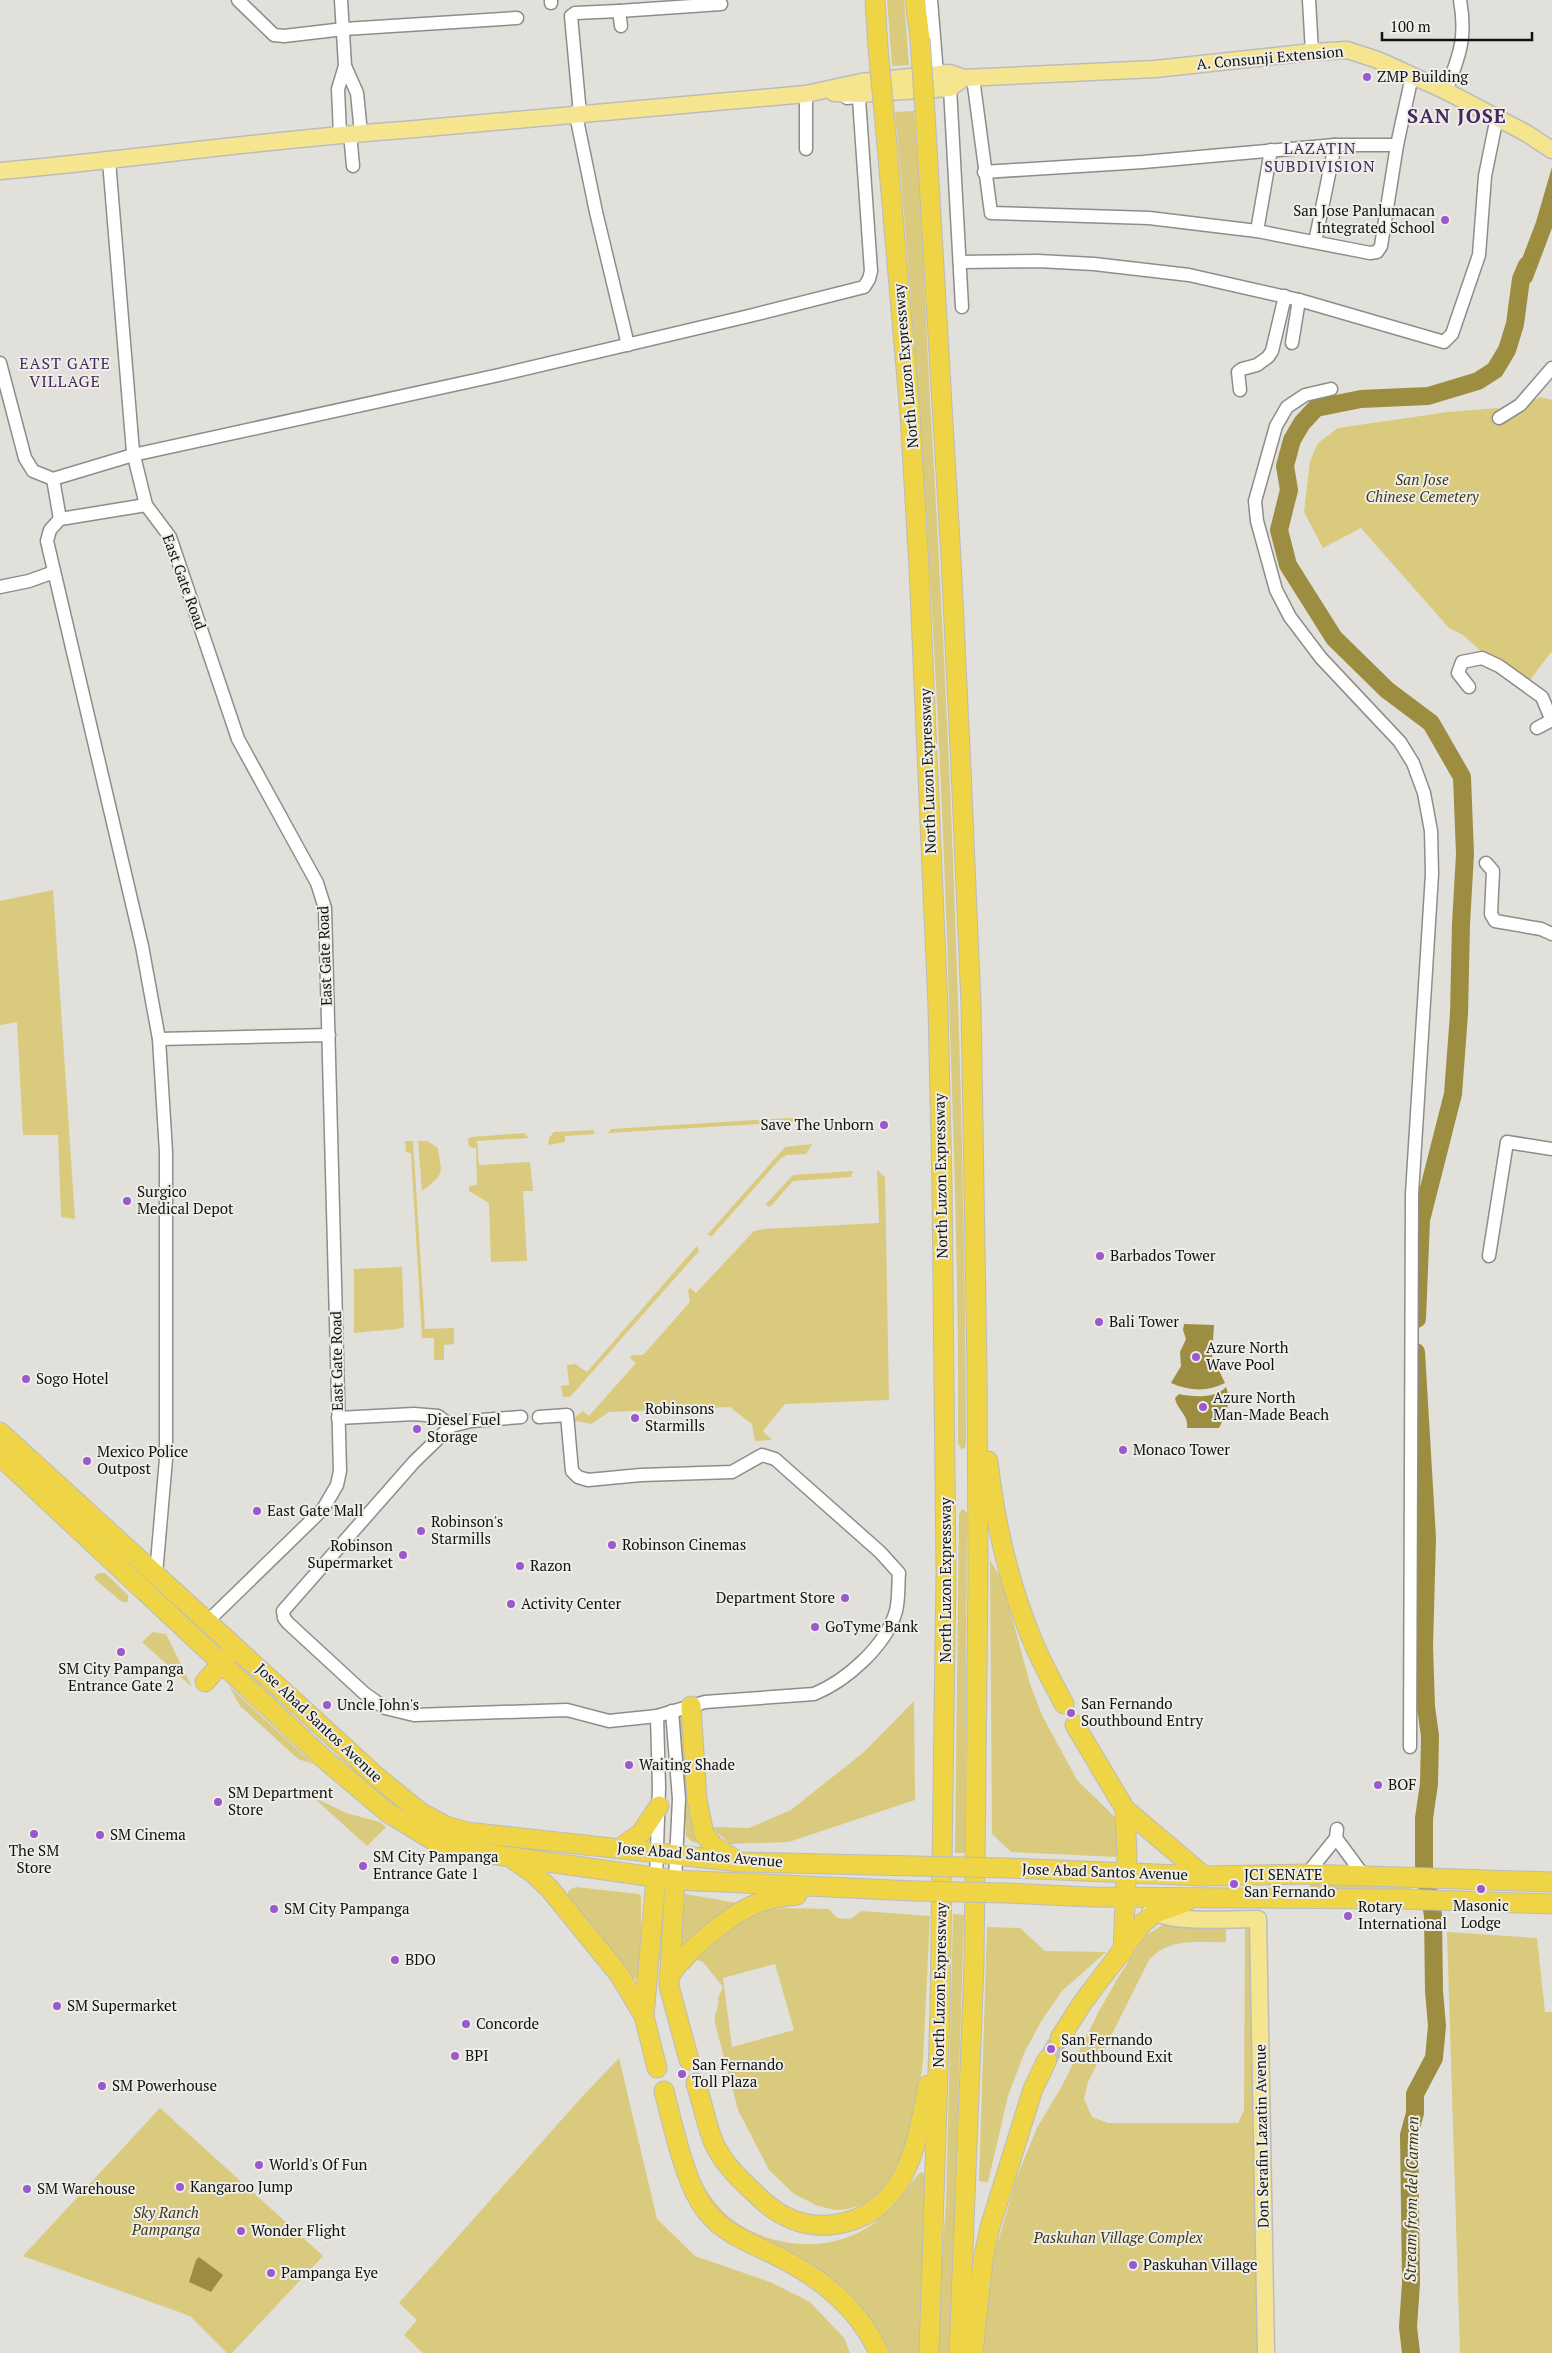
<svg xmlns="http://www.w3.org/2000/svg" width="1552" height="2353" font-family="'PT Serif',serif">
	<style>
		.green { fill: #daca7d; fill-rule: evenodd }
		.water { fill: #9d8d40 }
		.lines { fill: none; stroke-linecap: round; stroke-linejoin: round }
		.river { stroke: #9d8d40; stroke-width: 18 }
		.highway-tunnel { stroke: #c2c1bc; stroke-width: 19; stroke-dasharray: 19 9; stroke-linecap: butt }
		.minor-casing { stroke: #8e8d89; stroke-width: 15 }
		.major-casing { stroke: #bcbcbc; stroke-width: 19 }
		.highway-casing { stroke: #bcbcbc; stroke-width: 21 }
		.minor { stroke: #fff; stroke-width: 12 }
		.major { stroke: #f5e58f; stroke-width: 16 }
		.highway { stroke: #efd445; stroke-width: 19 }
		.highway-bridge-casing { stroke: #bcbcbc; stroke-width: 21; stroke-linecap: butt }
		.highway-bridge { stroke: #efd445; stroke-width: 19 }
		.poi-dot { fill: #9b59ce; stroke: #eeede8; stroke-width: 2 }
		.labels { text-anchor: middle; stroke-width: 4; stroke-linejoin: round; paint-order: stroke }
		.street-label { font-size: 15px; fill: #11110f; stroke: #eeede8 }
		.poi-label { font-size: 15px; fill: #11110f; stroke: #eeede8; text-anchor: start }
		.park-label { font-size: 15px; font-style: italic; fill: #403917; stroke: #eeede8 }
		.neighbourhood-label { font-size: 16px; letter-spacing: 1px; fill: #47275f; stroke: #eeede8 }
		.water-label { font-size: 16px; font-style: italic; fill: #3d3614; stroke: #eeede8 }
		.district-label { font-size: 20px; font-weight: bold; letter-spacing: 1px; fill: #47275f; stroke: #eeede8 }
	</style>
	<rect width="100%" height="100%" fill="#e1e0db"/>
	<g class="green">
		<path d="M887,0H904L909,65L892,66Z"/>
		<path d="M914,111C923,225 926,338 933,452C952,782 965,1113 966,1443L965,1448L961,1449L958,1443C959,1296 954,1149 949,1001C940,704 922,408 895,112Z"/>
		<path d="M1540,397L1552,400V651L1530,680L1484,654L1463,635L1449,628L1361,528L1323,548L1304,512L1310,461L1318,443L1338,428L1448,412L1498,408L1504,417Z"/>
		<path d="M53,890L75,1219L61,1217L58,1135H23L17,1022L0,1025V901Z"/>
		<path d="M806,1117L811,1121L608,1133L611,1129Z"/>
		<path d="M593,1130L595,1134L565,1136V1142L548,1145L549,1138L554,1132Z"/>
		<path d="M524,1133L529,1138L477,1141L479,1165L530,1162L533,1191H523L527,1261L491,1262L489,1203L469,1191V1186L477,1185L476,1148L469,1147L468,1139L472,1137Z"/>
		<path d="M405,1141H413L425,1329L454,1328V1344L444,1345V1360H434V1338H422L411,1153L406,1152Z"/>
		<path d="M418,1141H427L438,1148C442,1176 445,1173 422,1191Z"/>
		<path d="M812,1144L806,1154L787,1155L781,1158L712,1236L707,1235L785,1147Z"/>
		<path d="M877,1170L885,1177L889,1400L785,1404L763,1431L772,1440L755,1441L752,1424L730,1407L609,1412L591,1424L577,1421L574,1424V1418L583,1411L589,1416L636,1363L630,1358L632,1355H643L690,1302L688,1291L690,1288L696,1293L754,1231L764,1229L879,1223Z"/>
		<path d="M853,1171L851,1177L793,1181L770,1207L765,1205L793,1175Z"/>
		<path d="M697,1246L699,1251L570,1397H563L561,1386L569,1385L567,1365L575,1364L587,1372Z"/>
		<path d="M402,1267L404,1327L397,1329L354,1333V1269Z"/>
		<path d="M963,1509L967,1513L965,1853H955L959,1513Z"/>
		<path d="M990,1560L1002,1580L1030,1684L1042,1715L1077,1780L1120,1822L1121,1851L1117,1857L1011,1852L992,1834Z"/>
		<path d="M98,1573H105L128,1595V1602H122L96,1580L94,1577Z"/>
		<path d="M153,1632L166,1634L192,1687L142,1642Z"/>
		<path d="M229,1686L313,1764L298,1759L240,1706Z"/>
		<path d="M914,1701L915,1800L789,1842L730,1844L711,1827L749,1828L791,1810L864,1752Z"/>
		<path d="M678,1712L683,1713L700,1841L697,1843L692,1842L686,1836Z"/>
		<path d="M313,1797L346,1813L380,1822L386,1827L367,1846Z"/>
		<path d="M1310,1884L1410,1885V1890L1310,1888Z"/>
		<path d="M576,1887L639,1894L641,1896V1974L637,1979L631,1977L567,1896L569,1890Z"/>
		<path d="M685,1894L743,1904L678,1952Z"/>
		<path d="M786,1908L829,1909L837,1918L850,1919L862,1911L930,1916L923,2061L916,2113L896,2173L881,2191L864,2204L848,2209L835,2210L818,2206L794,2194L769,2170L738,2110L715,2023C713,2014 720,2008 718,1998L723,1987L703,1962L697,1960L688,1970V1961L748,1916L766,1910ZM775,1964L794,2030L732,2047L723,1978Z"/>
		<path d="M953,1914L964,1915L955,2203L958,2285L955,2353H934L946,2205Z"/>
		<path d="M1167,1922L1226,1925V1942C1197,1943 1169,1937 1149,1960L1088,2082L1084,2099L1092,2117L1108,2123H1238L1244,2111L1245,1925L1253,1926L1258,2353H980L992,2263L1016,2179L1037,2128L1063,2084L1099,2011L1119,1976L1144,1937Z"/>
		<path d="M987,1927L1020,1928L1045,1951L1106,1952L1062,1991L1042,2020L1025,2051L1008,2096L988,2182L979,2181Z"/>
		<path d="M1447,1932L1537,1938L1545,2012H1552V2353H1460Z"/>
		<path d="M619,2058L657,2219L695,2256L770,2282L810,2302L844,2338L850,2353H423L404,2335L417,2320L399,2303L581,2098Z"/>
		<path d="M160,2108L323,2256L232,2353H227L190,2316L23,2256Z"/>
		<path d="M921,2172L926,2175L922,2353H888L872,2326L716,2215L699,2180C709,2194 719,2210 734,2221C774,2249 833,2254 874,2223C886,2214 895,2204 904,2193C910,2186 914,2178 921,2172Z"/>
	</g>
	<g class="water">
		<path d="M1552,167V228L1532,281L1524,288L1512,285L1536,222Z"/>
		<path d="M1184,1324L1214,1325L1212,1356L1225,1383C1208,1392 1189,1391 1171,1383L1181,1366L1180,1352L1186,1339L1183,1330Z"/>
		<path d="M1226,1387C1232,1401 1226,1415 1219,1428H1187C1189,1415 1177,1410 1175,1398L1179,1394C1193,1397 1215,1399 1226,1387Z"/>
		<path d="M199,2257L223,2275L211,2292L189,2282L196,2260Z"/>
	</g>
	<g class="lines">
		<g class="river">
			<path d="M1417,1319L1421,1220L1453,1094L1459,1014L1461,924L1465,854L1462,777L1431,723L1387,690L1334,638L1288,565L1279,530L1289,490L1285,466L1292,440L1302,423L1316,408L1361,399L1428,396L1478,381L1495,370L1507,350L1515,324L1521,279L1527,265"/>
			<path d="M1411,2353L1408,2327L1411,2283L1409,2135L1415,2113V2094L1434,2058L1437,2026L1434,1991L1433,1915L1424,1870V1818L1429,1784L1430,1736L1426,1707L1424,1646L1427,1538L1416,1352"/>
		</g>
		<path class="highway-tunnel" d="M1047,2060L1060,2038"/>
		<defs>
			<g id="minor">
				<path d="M238,0L274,35L284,36L344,29L517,18"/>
				<path d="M551,0V3"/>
				<path d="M931,0L937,74"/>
				<path d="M1309,0L1312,52"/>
				<path d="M619,11L721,4"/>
				<path d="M345,66L357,93L361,133"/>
				<path d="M973,78L991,213L1149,218L1257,231L1370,253L1377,252L1381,246L1397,145L1412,76"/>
				<path d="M950,88L962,307"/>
				<path d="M1446,91C1459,56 1467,39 1460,0"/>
				<path d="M580,114L571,16L575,13L619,11L621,26"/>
				<path d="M576,115L596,212L628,345"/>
				<path d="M350,133L353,166"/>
				<path d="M340,134L338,89L345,66L341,0"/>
				<path d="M806,149V94"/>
				<path d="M109,161L133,452L146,505L170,537L238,739L317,883L325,908L340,1471L337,1485L323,1509L208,1621"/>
				<path d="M984,172L1143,162L1335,145H1397"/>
				<path d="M1257,231L1271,150"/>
				<path d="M1315,242L1335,145"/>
				<path d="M960,262L1038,261L1094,264L1189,275L1299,300L1444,342L1452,334L1479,255L1485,176L1497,117"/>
				<path d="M1292,343L1299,300"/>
				<path d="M0,363L25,458L33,471L53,479L133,455L499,375L749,316L864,287L869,279L871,271L859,99L856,97L847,98"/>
				<path d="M1331,389L1305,395L1287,407L1276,426L1255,501L1257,521L1276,590L1290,617L1321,658L1400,742L1413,763L1424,793L1431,831L1432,874L1412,1194L1410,1747"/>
				<path d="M1240,390L1238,372L1242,369L1257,365L1268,357L1272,351L1285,296"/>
				<path d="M1499,418L1520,405L1552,368"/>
				<path d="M53,479L60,519"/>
				<path d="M146,505L60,519L50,530L47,541L142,946L159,1039L166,1152V1459L156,1574"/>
				<path d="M0,587L29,581L54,572"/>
				<path d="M1469,687L1458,673L1462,662L1482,658L1499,666L1542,697L1552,721"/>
				<path d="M1537,728L1552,720"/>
				<path d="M1486,863L1493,871L1491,914L1495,921L1541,929L1552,934"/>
				<path d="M159,1039L329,1035"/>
				<path d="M1489,1256L1507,1142L1552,1149"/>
				<path d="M521,1417L471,1421L451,1426L414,1462L283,1611L284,1618L288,1623L364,1693L385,1708L414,1715L567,1710L609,1721L657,1716L705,1702L814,1694C846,1681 886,1646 896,1611C899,1599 898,1585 899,1573L880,1552L775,1459L762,1455L732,1472L641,1475L588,1480L578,1477L572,1471L567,1415L539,1417"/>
				<path d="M338,1418L414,1414L438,1416L451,1426"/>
				<path d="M672,1711L679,1799L675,1880"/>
				<path d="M1336,1838L1364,1876"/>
				<path d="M1307,1874L1336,1838L1337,1829"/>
				<path d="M656,1878L659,1787L657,1716"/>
			</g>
			<g id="major">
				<path d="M834,93L859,94L950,88L964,78"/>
				<path d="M0,171C135,159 269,139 404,130L806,94L861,82L950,73L964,78L1155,69L1312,52L1347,50L1378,60L1446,91L1526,133L1552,150"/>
				<path d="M1151,1910C1170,1924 1233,1919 1258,1919L1266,2353"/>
			</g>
			<g id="highway">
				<path d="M875,0L878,48"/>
				<path d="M915,0L920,39"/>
				<path d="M925,112L951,559L961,769L971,1004L977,1368L978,1572L974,1965L959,2353"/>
				<path d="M885,123L910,414L919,568L938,1007L942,1186L946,1572L940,2010L929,2353"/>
				<path d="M0,1432L377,1777L420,1812L446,1826L467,1832L740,1862L915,1866"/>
				<path d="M0,1456L323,1758L387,1812L434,1841L469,1851L675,1880L915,1891"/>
				<path d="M988,1461C995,1523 1009,1584 1033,1642C1042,1663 1053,1683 1064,1704"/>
				<path d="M205,1682L229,1655"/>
				<path d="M691,1706L697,1799L704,1834L714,1846L736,1860"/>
				<path d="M1075,1725L1125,1809L1204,1876"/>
				<path d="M619,1849L641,1833L659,1806"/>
				<path d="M514,1860L534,1874L549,1888L619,1974L644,2016L657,2068"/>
				<path d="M1007,1868L1204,1876L1307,1874L1552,1882"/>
				<path d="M675,1880L669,1986L689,2060"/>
				<path d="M1007,1893L1091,1897L1402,1899L1552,1904"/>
				<path d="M1123,1952L1127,1855L1125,1809"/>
				<path d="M669,1978C681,1954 731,1914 756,1904C769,1898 783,1897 797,1895"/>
				<path d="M644,2016L656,1878"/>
				<path d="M1060,2038L1083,2002L1143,1923L1155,1913L1186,1902"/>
				<path d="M696,2083C702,2102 706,2123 713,2141C723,2165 744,2183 762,2200C782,2218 803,2227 830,2225C905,2218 917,2146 928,2085"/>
				<path d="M664,2091C673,2125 685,2185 707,2212C726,2235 751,2243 777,2256C821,2278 858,2307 879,2353"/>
				<path d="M973,2353L983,2260L990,2227L1033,2089L1047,2060"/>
			</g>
		</defs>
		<use href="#minor" class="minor-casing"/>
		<use href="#major" class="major-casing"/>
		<use href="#highway" class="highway-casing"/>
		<use href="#minor" class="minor"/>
		<use href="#major" class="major"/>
		<use href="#highway" class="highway"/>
		<defs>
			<g id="highway-bridge">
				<path d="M920,39L925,112"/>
				<path d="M878,48L885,123"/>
				<path d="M915,1866L1007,1868"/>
				<path d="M915,1891L1007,1893"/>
			</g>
		</defs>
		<use href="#highway-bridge" class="highway-bridge-casing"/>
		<use href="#highway-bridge" class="highway-bridge"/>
	</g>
	<g class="poi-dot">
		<circle cx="1367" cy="77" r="5"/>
		<circle cx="1445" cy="220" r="5"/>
		<circle cx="884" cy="1125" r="5"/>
		<circle cx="127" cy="1201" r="5"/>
		<circle cx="1100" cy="1256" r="5"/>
		<circle cx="1099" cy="1322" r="5"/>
		<circle cx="1196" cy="1357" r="5"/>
		<circle cx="26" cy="1379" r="5"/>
		<circle cx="1203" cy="1407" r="5"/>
		<circle cx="635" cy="1418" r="5"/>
		<circle cx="417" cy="1429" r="5"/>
		<circle cx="1123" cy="1450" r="5"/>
		<circle cx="87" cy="1461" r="5"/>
		<circle cx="257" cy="1511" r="5"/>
		<circle cx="421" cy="1531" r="5"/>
		<circle cx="612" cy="1545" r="5"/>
		<circle cx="403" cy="1555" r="5"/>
		<circle cx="520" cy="1566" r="5"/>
		<circle cx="845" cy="1598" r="5"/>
		<circle cx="511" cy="1604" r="5"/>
		<circle cx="815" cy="1627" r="5"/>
		<circle cx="121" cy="1652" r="5"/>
		<circle cx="327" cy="1705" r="5"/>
		<circle cx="1071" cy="1713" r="5"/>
		<circle cx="629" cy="1765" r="5"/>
		<circle cx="1378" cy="1785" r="5"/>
		<circle cx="218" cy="1802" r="5"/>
		<circle cx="34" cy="1834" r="5"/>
		<circle cx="100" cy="1835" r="5"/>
		<circle cx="363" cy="1866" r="5"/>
		<circle cx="1234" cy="1884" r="5"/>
		<circle cx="1481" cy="1889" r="5"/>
		<circle cx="274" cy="1909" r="5"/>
		<circle cx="1348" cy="1916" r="5"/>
		<circle cx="395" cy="1960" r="5"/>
		<circle cx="57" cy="2006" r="5"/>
		<circle cx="466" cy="2024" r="5"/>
		<circle cx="1051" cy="2049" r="5"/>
		<circle cx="455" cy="2056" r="5"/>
		<circle cx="682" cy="2074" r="5"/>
		<circle cx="102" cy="2086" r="5"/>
		<circle cx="259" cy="2165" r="5"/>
		<circle cx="180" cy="2187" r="5"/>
		<circle cx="27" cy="2189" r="5"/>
		<circle cx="241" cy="2231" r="5"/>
		<circle cx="1133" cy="2265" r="5"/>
		<circle cx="271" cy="2273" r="5"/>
	</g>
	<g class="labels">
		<g class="street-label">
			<text transform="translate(1270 58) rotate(-5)" y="5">A. Consunji Extension</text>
			<text transform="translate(906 366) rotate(-95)" y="5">North Luzon Expressway</text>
			<text transform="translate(184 582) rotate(70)" y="5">East Gate Road</text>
			<text transform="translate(928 771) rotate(-92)" y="5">North Luzon Expressway</text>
			<text transform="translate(325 956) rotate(-92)" y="5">East Gate Road</text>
			<text transform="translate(941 1176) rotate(-91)" y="5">North Luzon Expressway</text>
			<text transform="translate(337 1361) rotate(-91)" y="5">East Gate Road</text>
			<text transform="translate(946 1580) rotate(-90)" y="5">North Luzon Expressway</text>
			<text transform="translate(319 1723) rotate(43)" y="5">Jose Abad Santos Avenue</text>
			<text transform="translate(700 1855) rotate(5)" y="5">Jose Abad Santos Avenue</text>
			<text transform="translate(1105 1872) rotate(2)" y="5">Jose Abad Santos Avenue</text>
			<text transform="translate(940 1985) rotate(-89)" y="5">North Luzon Expressway</text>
			<text transform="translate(1262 2136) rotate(-91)" y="5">Don Serafin Lazatin Avenue</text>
		</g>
		<g class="poi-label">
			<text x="1377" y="82">ZMP Building</text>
			<text x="1435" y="216" text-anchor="end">San Jose Panlumacan<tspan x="1435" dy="17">Integrated School</tspan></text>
			<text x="874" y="1130" text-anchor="end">Save The Unborn</text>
			<text x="137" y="1197">Surgico<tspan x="137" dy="17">Medical Depot</tspan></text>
			<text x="1110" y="1261">Barbados Tower</text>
			<text x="1109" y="1327">Bali Tower</text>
			<text x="1206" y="1353">Azure North<tspan x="1206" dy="17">Wave Pool</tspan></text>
			<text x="36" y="1384">Sogo Hotel</text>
			<text x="1213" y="1403">Azure North<tspan x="1213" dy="17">Man-Made Beach</tspan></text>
			<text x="645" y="1414">Robinsons<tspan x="645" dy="17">Starmills</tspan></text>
			<text x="427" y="1425">Diesel Fuel<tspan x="427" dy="17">Storage</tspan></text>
			<text x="1133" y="1455">Monaco Tower</text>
			<text x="97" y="1457">Mexico Police<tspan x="97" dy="17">Outpost</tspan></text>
			<text x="267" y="1516">East Gate Mall</text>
			<text x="431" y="1527">Robinson's<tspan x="431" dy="17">Starmills</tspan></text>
			<text x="622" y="1550">Robinson Cinemas</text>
			<text x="393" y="1551" text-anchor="end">Robinson<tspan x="393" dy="17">Supermarket</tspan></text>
			<text x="530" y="1571">Razon</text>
			<text x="835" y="1603" text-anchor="end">Department Store</text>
			<text x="521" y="1609">Activity Center</text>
			<text x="825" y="1632">GoTyme Bank</text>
			<text x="121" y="1674" text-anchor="middle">SM City Pampanga<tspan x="121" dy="17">Entrance Gate 2</tspan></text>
			<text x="1081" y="1709">San Fernando<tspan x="1081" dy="17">Southbound Entry</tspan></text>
			<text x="337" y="1710">Uncle John's</text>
			<text x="639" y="1770">Waiting Shade</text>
			<text x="1388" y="1790">BOF</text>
			<text x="228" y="1798">SM Department<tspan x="228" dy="17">Store</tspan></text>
			<text x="110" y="1840">SM Cinema</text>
			<text x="34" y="1856" text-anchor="middle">The SM<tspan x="34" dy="17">Store</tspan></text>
			<text x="373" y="1862">SM City Pampanga<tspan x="373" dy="17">Entrance Gate 1</tspan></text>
			<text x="1244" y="1880">JCI SENATE<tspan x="1244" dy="17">San Fernando</tspan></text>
			<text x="1481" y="1911" text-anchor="middle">Masonic<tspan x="1481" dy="17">Lodge</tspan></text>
			<text x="1358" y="1912">Rotary<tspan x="1358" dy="17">International</tspan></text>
			<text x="284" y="1914">SM City Pampanga</text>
			<text x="405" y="1965">BDO</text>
			<text x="67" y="2011">SM Supermarket</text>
			<text x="476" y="2029">Concorde</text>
			<text x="1061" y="2045">San Fernando<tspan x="1061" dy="17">Southbound Exit</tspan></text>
			<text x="465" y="2061">BPI</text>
			<text x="692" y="2070">San Fernando<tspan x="692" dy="17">Toll Plaza</tspan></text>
			<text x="112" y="2091">SM Powerhouse</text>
			<text x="269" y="2170">World's Of Fun</text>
			<text x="190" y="2192">Kangaroo Jump</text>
			<text x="37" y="2194">SM Warehouse</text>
			<text x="251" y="2236">Wonder Flight</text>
			<text x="1143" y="2270">Paskuhan Village</text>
			<text x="281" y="2278">Pampanga Eye</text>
		</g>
		<g class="park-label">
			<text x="1422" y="485">San Jose<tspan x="1422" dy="17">Chinese Cemetery</tspan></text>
			<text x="166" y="2218">Sky Ranch<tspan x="166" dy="17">Pampanga</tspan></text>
			<text x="1118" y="2243">Paskuhan Village Complex</text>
		</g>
		<g class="neighbourhood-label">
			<text x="1320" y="154">LAZATIN<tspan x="1320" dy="18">SUBDIVISION</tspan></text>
			<text x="65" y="369">EAST GATE<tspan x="65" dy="18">VILLAGE</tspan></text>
		</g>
		<g class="water-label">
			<text transform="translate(1411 2199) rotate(-89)" y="6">Stream from del Carmen</text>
		</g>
		<g class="district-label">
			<text x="1457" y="123">SAN JOSE</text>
		</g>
	</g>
	<path d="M1382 32v8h150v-8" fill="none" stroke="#11110f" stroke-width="2.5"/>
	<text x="1390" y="32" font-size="15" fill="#11110f" stroke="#eeede8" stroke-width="4" paint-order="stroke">100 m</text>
</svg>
